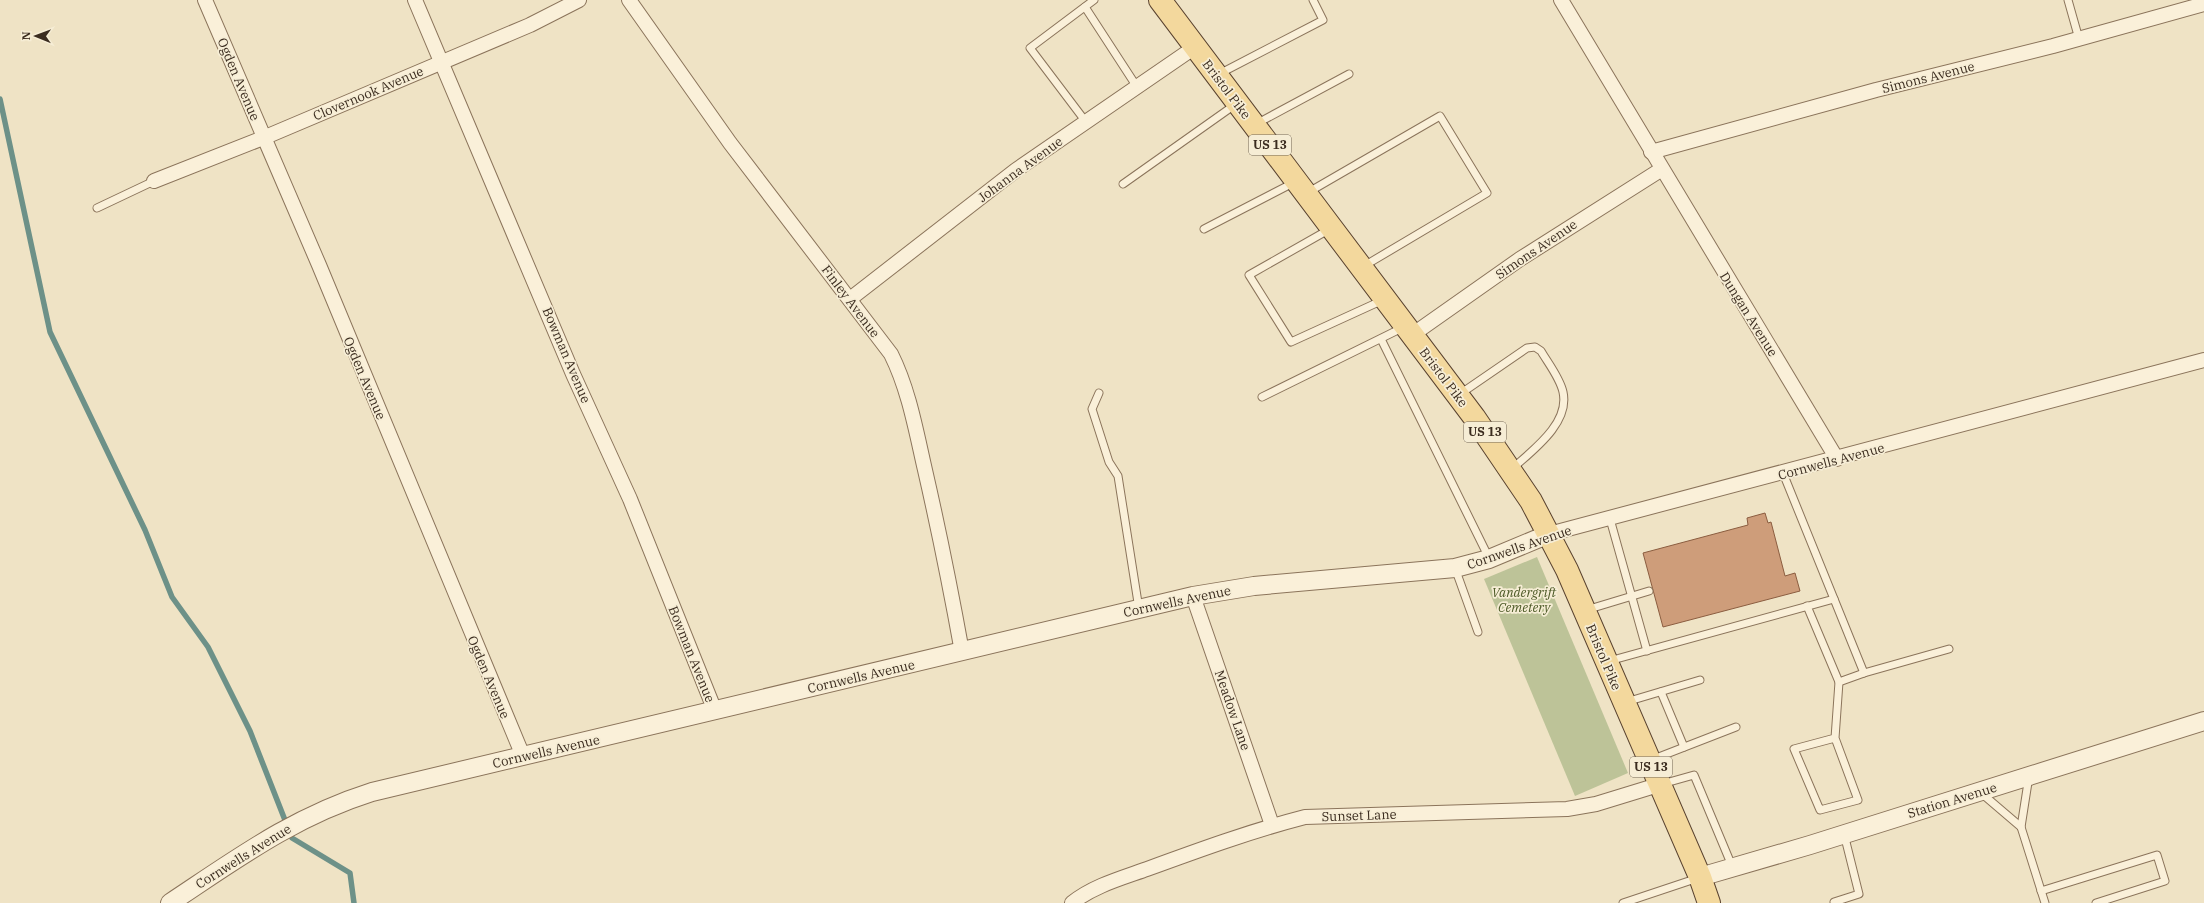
<svg xmlns="http://www.w3.org/2000/svg" width="2204" height="903" font-family="'IBM Plex Serif',serif">
	<style>
		.cemetery { fill: #bdc398 }
		.lines { fill: none; stroke-linecap: round; stroke-linejoin: round }
		.stream { stroke: #6d9188; stroke-width: 5.5 }
		.building { fill: #ce9d7a; stroke: #8b5d40 }
		.service-casing { stroke: #8b745b; stroke-width: 9 }
		.minor-casing { stroke: #8b745b; stroke-width: 16 }
		.tertiary-casing { stroke: #8b745b; stroke-width: 20 }
		.primary-casing { stroke: #59422f; stroke-width: 24 }
		.service { stroke: #faf0d9; stroke-width: 7 }
		.minor { stroke: #faf0d9; stroke-width: 14 }
		.tertiary { stroke: #faf0d9; stroke-width: 18 }
		.primary { stroke: #f3d89d; stroke-width: 22 }
		.labels { text-anchor: middle; stroke-width: 3.5; stroke-linejoin: round; paint-order: stroke }
		.shield { fill: #f6edd5; stroke: #736656; stroke-width: 1 }
		.shield-label { font-size: 12px; font-weight: bold; fill: #3b2c1f }
		.street-label { font-size: 13px; fill: #3b2c1f; stroke: #f6edd5 }
		.park-label { font-size: 13px; font-style: italic; fill: #4b5825; stroke: #f6edd5 }
	</style>
	<rect width="100%" height="100%" fill="#efe3c5"/>
	<path class="cemetery" d="M1537,557L1628,773L1575,796L1484,579Z"/>
	<g class="lines">
		<path class="stream" d="M0,99L50,332L145,530L172,597L208,647L250,731L292,838L350,873L354,903"/>
	</g>
	<path class="building" d="M1765,513L1768,523L1771,522L1785,576L1795,573L1800,591L1663,627L1643,553L1748,525L1747,518Z"/>
	<g class="lines">
		<defs>
			<g id="service">
				<path d="M2068,0L2079,39"/>
				<path d="M1085,7L1137,87"/>
				<path d="M1219,74L1323,20L1313,0"/>
				<path d="M1086,122L1030,48L1094,0"/>
				<path d="M1256,124L1349,74"/>
				<path d="M1123,184L1236,104"/>
				<path d="M1307,193L1440,116L1487,193L1364,266"/>
				<path d="M97,208L154,181"/>
				<path d="M1204,229L1295,182"/>
				<path d="M1330,229L1249,275L1291,342L1383,300"/>
				<path d="M1381,339L1489,558"/>
				<path d="M1099,393L1092,409L1109,462L1118,476L1139,609"/>
				<path d="M1460,394L1527,348L1535,347L1541,351C1548,363 1560,378 1563,392C1570,423 1533,450 1513,468"/>
				<path d="M1262,397L1404,327"/>
				<path d="M1783,473L1864,673L1949,649"/>
				<path d="M1610,519L1647,651"/>
				<path d="M1455,568L1478,632"/>
				<path d="M1807,606L1839,682L1864,673"/>
				<path d="M1586,610L1649,591"/>
				<path d="M1609,661L1834,599"/>
				<path d="M1661,692L1684,747"/>
				<path d="M1626,702L1700,680"/>
				<path d="M1835,738L1858,800L1820,810L1794,749L1835,738L1839,682"/>
				<path d="M1651,760L1736,727"/>
				<path d="M2029,776L2021,827L2045,903"/>
				<path d="M1662,784L1694,775L1732,866"/>
				<path d="M1980,792L2021,827"/>
				<path d="M2041,891L2157,855L2165,881L2096,903"/>
				<path d="M1834,902L1859,894L1844,834"/>
				<path d="M1623,903L1698,878"/>
			</g>
			<g id="minor">
				<path d="M205,0L319,265L523,756"/>
				<path d="M415,0L573,374L630,499L715,711"/>
				<path d="M629,0L730,143L891,354C909,390 916,431 925,470C939,531 951,591 962,652"/>
				<path d="M1561,0L1837,459"/>
				<path d="M1651,152L1876,90L2053,46L2204,4"/>
				<path d="M154,181L263,138L530,25L579,0"/>
				<path d="M850,299L1016,170L1195,47"/>
				<path d="M1412,335L1520,259L1662,169"/>
				<path d="M1549,534L2204,360"/>
				<path d="M1193,596L1272,825"/>
				<path d="M1072,903C1093,886 1122,878 1147,869C1199,850 1251,831 1305,817L1567,809L1596,804L1658,785"/>
			</g>
			<g id="tertiary">
				<path d="M1700,877L1810,845L2204,721"/>
				<path d="M170,903C238,858 293,817 372,792L1193,596L1254,586L1455,568L1489,559L1549,534"/>
			</g>
			<path id="primary" d="M1160,0L1474,417L1531,501L1567,570L1700,877L1709,903"/>
		</defs>
		<use href="#service" class="service-casing"/>
		<use href="#minor" class="minor-casing"/>
		<use href="#tertiary" class="tertiary-casing"/>
		<use href="#primary" class="primary-casing"/>
		<use href="#service" class="service"/>
		<use href="#minor" class="minor"/>
		<use href="#tertiary" class="tertiary"/>
		<use href="#primary" class="primary"/>
	</g>
	<g class="labels">
		<g class="shield">
			<rect x="1249" y="135" width="42" height="20" rx="3"/>
			<rect x="1464" y="422" width="42" height="20" rx="3"/>
			<rect x="1630" y="757" width="42" height="20" rx="3"/>
		</g>
		<g class="shield-label">
			<text x="1270" y="149">US 13</text>
			<text x="1485" y="436">US 13</text>
			<text x="1651" y="771">US 13</text>
		</g>
		<g class="street-label">
			<text transform="translate(1928 77) rotate(-14)" y="5">Simons Avenue</text>
			<text transform="translate(239 79) rotate(67)" y="5">Ogden Avenue</text>
			<text transform="translate(1227 89) rotate(53)" y="5">Bristol Pike</text>
			<text transform="translate(368 93) rotate(-23)" y="5">Clovernook Avenue</text>
			<text transform="translate(1020 169) rotate(-36)" y="5">Johanna Avenue</text>
			<text transform="translate(1536 249) rotate(-34)" y="5">Simons Avenue</text>
			<text transform="translate(851 301) rotate(53)" y="5">Finley Avenue</text>
			<text transform="translate(1749 314) rotate(58)" y="5">Dungan Avenue</text>
			<text transform="translate(567 355) rotate(67)" y="5">Bowman Avenue</text>
			<text transform="translate(1444 377) rotate(53)" y="5">Bristol Pike</text>
			<text transform="translate(365 378) rotate(67)" y="5">Ogden Avenue</text>
			<text transform="translate(1831 461) rotate(-15)" y="5">Cornwells Avenue</text>
			<text transform="translate(1519 547) rotate(-19)" y="5">Cornwells Avenue</text>
			<text transform="translate(1177 601) rotate(-12)" y="5">Cornwells Avenue</text>
			<text transform="translate(692 654) rotate(68)" y="5">Bowman Avenue</text>
			<text transform="translate(1604 657) rotate(67)" y="5">Bristol Pike</text>
			<text transform="translate(861 676) rotate(-13)" y="5">Cornwells Avenue</text>
			<text transform="translate(489 677) rotate(67)" y="5">Ogden Avenue</text>
			<text transform="translate(1233 710) rotate(71)" y="5">Meadow Lane</text>
			<text transform="translate(546 751) rotate(-13)" y="5">Cornwells Avenue</text>
			<text transform="translate(1952 800) rotate(-17)" y="5">Station Avenue</text>
			<text transform="translate(1359 815) rotate(-2)" y="5">Sunset Lane</text>
			<text transform="translate(243 856) rotate(-32)" y="5">Cornwells Avenue</text>
		</g>
		<g class="park-label">
			<text x="1524" y="597">Vandergrift<tspan x="1524" dy="15">Cemetery</tspan></text>
		</g>
	</g>
	<g transform="translate(36 36) rotate(271)" stroke="#f6edd5" stroke-width="3" paint-order="stroke">
	<path d="M0-3L7 15L0 10L-7 15Z" fill="#3b2c1f"/>
	<text y="-6" font-size="11" font-weight="bold" text-anchor="middle" fill="#3b2c1f">N</text>
	</g>
</svg>
